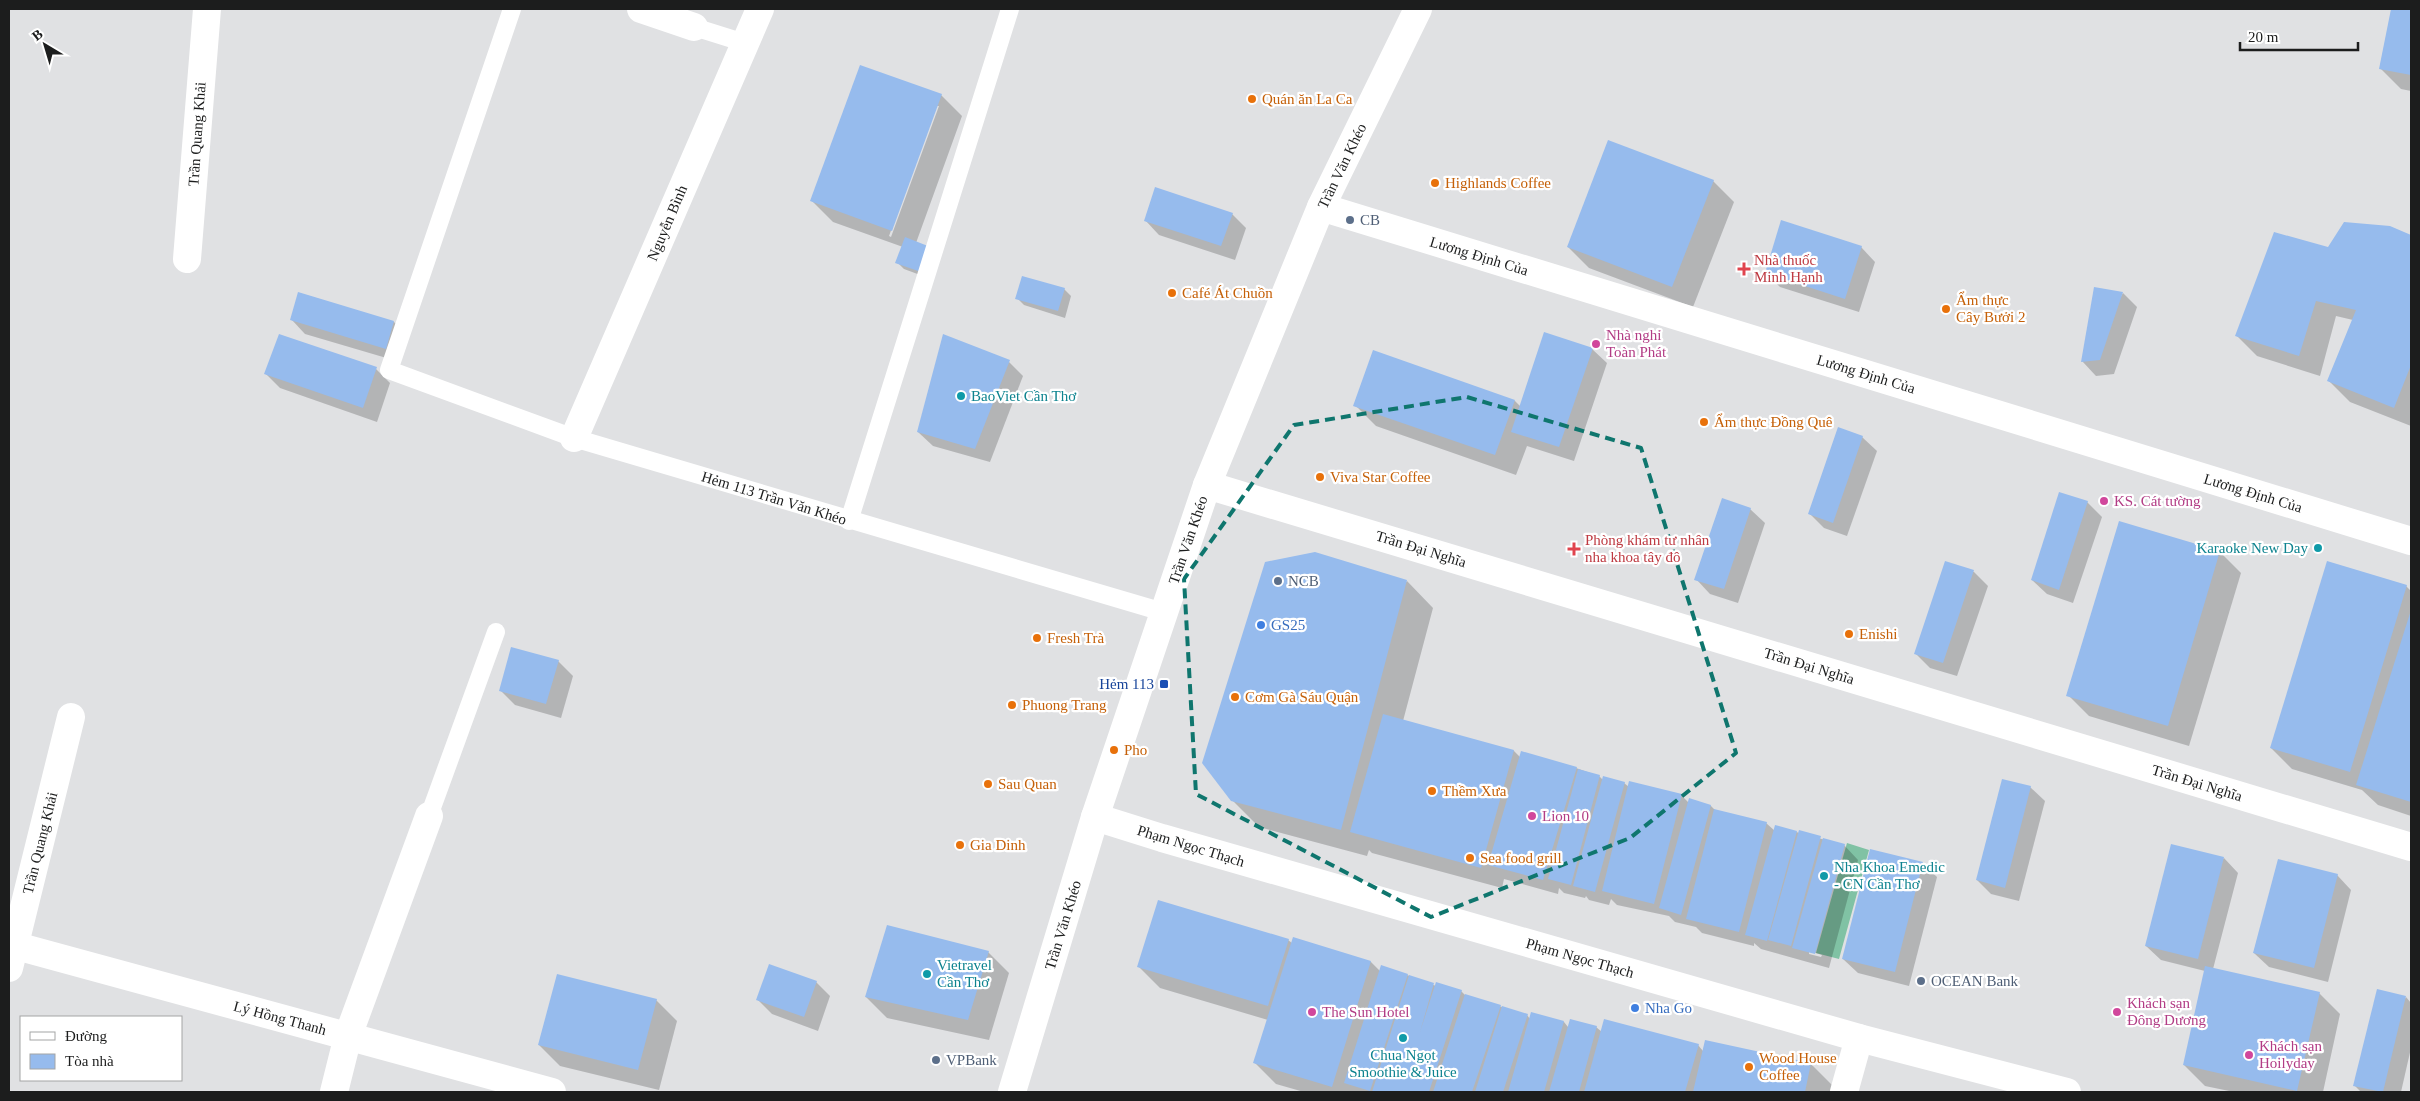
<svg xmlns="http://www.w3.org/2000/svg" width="2420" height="1101" font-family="'Times New Roman',serif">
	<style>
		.grass { fill: #80c2a4 }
		.shadow { fill: #0003; fill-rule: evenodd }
		.building { fill: #96bbed }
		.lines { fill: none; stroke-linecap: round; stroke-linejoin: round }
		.lane { stroke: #fff; stroke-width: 18 }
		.street { stroke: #fff; stroke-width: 28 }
		.secondary { stroke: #fff; stroke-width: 28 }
		.marked { fill: none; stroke: #0f766e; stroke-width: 4; stroke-dasharray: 10 6; stroke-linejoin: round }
		.food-dot { fill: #e8710a; stroke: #fff; stroke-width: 2 }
		.service-dot { fill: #5c6f8a; stroke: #fff; stroke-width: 2 }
		.health-dot { fill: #e0444e; stroke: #fff; stroke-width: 2 }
		.hotel-dot { fill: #d1479c; stroke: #fff; stroke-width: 2 }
		.culture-dot { fill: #0f9aa8; stroke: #fff; stroke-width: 2 }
		.shop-dot { fill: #3f7fe0; stroke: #fff; stroke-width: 2 }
		.transit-dot { fill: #1a4fb4; stroke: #fff; stroke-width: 2 }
		.labels { text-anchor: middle; stroke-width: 4.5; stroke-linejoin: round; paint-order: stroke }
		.food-label { font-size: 15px; fill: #c56008; stroke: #fff; text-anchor: start }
		.street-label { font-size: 15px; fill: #1c1d1d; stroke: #fff }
		.service-label { font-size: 15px; fill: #4e5e75; stroke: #fff; text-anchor: start }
		.health-label { font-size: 15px; fill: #be3a42; stroke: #fff; text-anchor: start }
		.hotel-label { font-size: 15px; fill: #b23c85; stroke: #fff; text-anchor: start }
		.culture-label { font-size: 15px; fill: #0d838f; stroke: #fff; text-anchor: start }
		.shop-label { font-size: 15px; fill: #366cbe; stroke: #fff; text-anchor: start }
		.transit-label { font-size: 15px; fill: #164399; stroke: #fff; text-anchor: end }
	</style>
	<rect width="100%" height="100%" fill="#e0e1e3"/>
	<path class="grass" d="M1847,843L1869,850L1839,959L1816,953Z"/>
	<g class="shadow">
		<path d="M2392,9H2411V91L2401,89L2380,68Z"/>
		<path d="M941,95L962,116L916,243L931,279L904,269L897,262L903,247L833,222L812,201ZM936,106H939L891,237L889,236Z"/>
		<path d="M1713,181L1734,202L1693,307L1589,268L1568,247Z"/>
		<path d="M1232,214L1246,228L1235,260L1159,235L1145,220Z"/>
		<path d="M2389,228L2411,237V426L2350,402L2329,381L2353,320L2336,316L2320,376L2257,356L2236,335L2329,248Z"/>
		<path d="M1861,247L1875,262L1859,312L1780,287L1766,273Z"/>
		<path d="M1064,289L1071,296L1065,318L1024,305L1017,298Z"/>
		<path d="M299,293L394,322L408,336L400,362L305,334L291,319Z"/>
		<path d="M2123,293L2137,307L2114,374L2096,376L2082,361Z"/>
		<path d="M1592,349L1607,363L1574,461L1527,446L1516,475L1376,426L1355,405L1515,401L1521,407Z"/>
		<path d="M1009,362L1023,376L990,462L933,446L918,432Z"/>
		<path d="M376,369L390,383L377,422L280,388L266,374Z"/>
		<path d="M1862,437L1877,451L1847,536L1824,528L1810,514Z"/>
		<path d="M2087,502L2102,517L2073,603L2047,594L2032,580Z"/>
		<path d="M1750,509L1765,523L1738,603L1710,594L1696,579Z"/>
		<path d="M2120,523L2220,552L2241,573L2189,746L2089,716L2068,695Z"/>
		<path d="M1946,563L1974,572L1988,586L1957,676L1930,668L1916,654Z"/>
		<path d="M1407,581L1433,608L1403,721L1514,751L1521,758L1576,768L1599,776L1603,780L1624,783L1629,787L1681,795L1689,803L1711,806L1716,811L1766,823L1775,831L1796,832L1844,845L1858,860L1829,968L1761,949L1754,943V946L1702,933L1696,927L1675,922L1669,916L1617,905L1611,899L1609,905L1589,900L1586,896L1585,898L1564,893L1559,888L1558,894L1504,879L1502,888L1372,853L1369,850L1367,856L1259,827L1232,800ZM1809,951L1822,955L1821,957L1809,954Z"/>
		<path d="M2406,586L2411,591V816L2378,805L2362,790L2292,769L2271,748Z"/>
		<path d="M558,661L573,676L561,718L515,705L501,691Z"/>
		<path d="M2030,787L2045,801L2019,901L1991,894L1977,880Z"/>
		<path d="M2224,858L2238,873L2213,969L2319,993L2340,1014L2323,1092H2234L2205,1086L2184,1065L2205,971L2161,960L2146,946Z"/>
		<path d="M1922,863L1937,877L1909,986L1858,973L1843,959Z"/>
		<path d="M2337,875L2351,890L2328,982L2269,967L2254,953Z"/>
		<path d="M1293,939L1371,962L1381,972L1407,975L1436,986L1461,991L1465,995L1527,1015L1530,1019L1564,1022L1568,1027H1596L1602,1032L1698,1045L1703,1051L1706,1041L1811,1064L1832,1085L1830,1092H1304L1276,1084L1255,1063L1268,1020L1160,988L1139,967L1288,940L1292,943Z"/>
		<path d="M988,952L1009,973L989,1040L887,1018L866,997Z"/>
		<path d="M816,982L830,996L818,1031L772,1014L758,1000Z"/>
		<path d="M2406,997L2411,1003V1048L2401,1092H2361L2355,1086Z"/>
		<path d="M656,1000L677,1021L659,1090L560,1066L539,1045Z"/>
	</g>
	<g class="building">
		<path d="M2391,9H2411V75L2379,69Z"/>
		<path d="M860,65L942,94L892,231L810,201Z"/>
		<path d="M1608,140L1714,180L1672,287L1567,247Z"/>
		<path d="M1155,187L1233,213L1221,246L1144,221Z"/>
		<path d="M1781,220L1862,246L1845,299L1765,273Z"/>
		<path d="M2344,222L2390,226L2411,235V365L2394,408L2327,381L2356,310L2316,301L2299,356L2235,336L2274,232L2328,247Z"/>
		<path d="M905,237L933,248L924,273L895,263Z"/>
		<path d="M1022,276L1065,288L1058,311L1015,299Z"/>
		<path d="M2094,287L2123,292L2100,360L2081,362Z"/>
		<path d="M298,292L394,321L386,349L290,320Z"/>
		<path d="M1544,332L1593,348L1559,447L1511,432Z"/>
		<path d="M279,334L377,367L363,408L264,374Z"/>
		<path d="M943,334L1010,360L975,449L917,432Z"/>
		<path d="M1373,350L1515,400L1495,455L1353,406Z"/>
		<path d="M1838,427L1863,436L1833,523L1808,514Z"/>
		<path d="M2059,492L2088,501L2059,590L2031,580Z"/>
		<path d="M1722,498L1751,508L1724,589L1694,580Z"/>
		<path d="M2119,521L2220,551L2168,726L2066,696Z"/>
		<path d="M1315,552L1407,580L1341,830L1231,801L1202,763L1265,562Z"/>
		<path d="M1945,561L1974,570L1943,663L1914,654Z"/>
		<path d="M2327,561L2407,585L2350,772L2270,748Z"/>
		<path d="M2411,610V802L2356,785Z"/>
		<path d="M511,647L559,660L546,704L499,691Z"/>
		<path d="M1383,714L1514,750L1481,868L1350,832Z"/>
		<path d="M1521,751L1577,767L1543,880L1488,865Z"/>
		<path d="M1578,769L1600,775L1571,885L1548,879Z"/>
		<path d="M1603,776L1625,782L1595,892L1573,886Z"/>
		<path d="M2002,779L2031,786L2005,888L1976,880Z"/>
		<path d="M1629,781L1682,794L1654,904L1602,891Z"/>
		<path d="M1689,798L1711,805L1681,915L1659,908Z"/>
		<path d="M1714,809L1767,822L1739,932L1686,919Z"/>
		<path d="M1775,825L1797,831L1767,941L1745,935Z"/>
		<path d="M1799,830L1821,836L1791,946L1768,940Z"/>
		<path d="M1823,838L1845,844L1815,954L1792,948Z"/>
		<path d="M2171,844L2224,857L2198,959L2145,946Z"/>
		<path d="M1870,849L1923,862L1895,972L1842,959Z"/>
		<path d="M2278,859L2338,874L2314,968L2253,953Z"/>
		<path d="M1158,900L1289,939L1268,1006L1137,967Z"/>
		<path d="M887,925L989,951L968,1020L865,997Z"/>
		<path d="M1293,937L1371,961L1332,1087L1253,1063Z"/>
		<path d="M769,964L817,981L804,1017L756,1000Z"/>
		<path d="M1381,965L1408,974L1370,1091L1344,1083Z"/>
		<path d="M2205,966L2320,992L2297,1091L2183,1065Z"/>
		<path d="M557,974L657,999L638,1070L538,1045Z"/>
		<path d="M1409,975L1434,983L1420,1032L1436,982L1462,990L1429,1092H1372Z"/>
		<path d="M2377,989L2406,996L2383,1092L2353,1086Z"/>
		<path d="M1465,994L1501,1005L1472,1092H1433Z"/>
		<path d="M1502,1006L1528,1014L1503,1092H1475Z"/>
		<path d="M1531,1012L1564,1021L1544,1092H1508Z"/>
		<path d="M1570,1019L1597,1026L1579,1092H1549Z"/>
		<path d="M1604,1019L1699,1044L1685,1092H1584Z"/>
		<path d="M1705,1040L1811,1063L1805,1092H1693Z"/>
	</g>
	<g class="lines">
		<g class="lane">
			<path d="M512,9L389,370L574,438L1163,612"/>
			<path d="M694,27L745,43"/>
			<path d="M849,521L1010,9"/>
			<path d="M429,816L496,632"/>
		</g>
		<g class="street">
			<path d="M641,9L694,27"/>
			<path d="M1321,207L2411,541"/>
			<path d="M574,438L760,9"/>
			<path d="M1207,485L2411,847"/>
			<path d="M1095,817L1162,838L1859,1038L2067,1092"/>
			<path d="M334,1092L348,1036L429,816"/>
			<path d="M1844,1092L1859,1038"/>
		</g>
		<g class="secondary">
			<path d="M187,259L207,9"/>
			<path d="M9,944L552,1092"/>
			<path d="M9,968L71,717"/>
			<path d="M1012,1092L1095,817L1207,485L1321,207L1418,9"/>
		</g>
	</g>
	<path class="marked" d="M1467,397L1641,448L1736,753L1630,838L1431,917L1196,794L1184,579L1294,425Z"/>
	<g class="food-dot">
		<circle cx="1252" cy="99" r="5"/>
		<circle cx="1435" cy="183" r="5"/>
		<circle cx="1172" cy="293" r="5"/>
		<circle cx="1946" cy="309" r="5"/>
		<circle cx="1704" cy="422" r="5"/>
		<circle cx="1320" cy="477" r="5"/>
		<circle cx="1849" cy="634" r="5"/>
		<circle cx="1037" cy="638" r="5"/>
		<circle cx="1235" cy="697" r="5"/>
		<circle cx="1012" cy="705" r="5"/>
		<circle cx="1114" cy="750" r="5"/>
		<circle cx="988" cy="784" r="5"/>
		<circle cx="1432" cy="791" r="5"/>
		<circle cx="960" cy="845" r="5"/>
		<circle cx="1470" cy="858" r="5"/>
		<circle cx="1749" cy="1067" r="5"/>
	</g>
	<g class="service-dot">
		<circle cx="1350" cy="220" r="5"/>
		<circle cx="1278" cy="581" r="5"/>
		<circle cx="1921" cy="981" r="5"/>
		<circle cx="936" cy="1060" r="5"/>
	</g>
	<g class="health-dot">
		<path d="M1741.5 261.5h5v5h5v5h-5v5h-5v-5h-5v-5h5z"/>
		<path d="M1571.5 541.5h5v5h5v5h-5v5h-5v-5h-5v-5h5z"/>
	</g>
	<g class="hotel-dot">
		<circle cx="1596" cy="344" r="5"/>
		<circle cx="2104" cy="501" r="5"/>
		<circle cx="1532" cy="816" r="5"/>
		<circle cx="1312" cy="1012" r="5"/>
		<circle cx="2117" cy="1012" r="5"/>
		<circle cx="2249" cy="1055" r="5"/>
	</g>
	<g class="culture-dot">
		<circle cx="961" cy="396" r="5"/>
		<circle cx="2318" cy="548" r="5"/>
		<circle cx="1824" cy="876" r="5"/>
		<circle cx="927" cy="974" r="5"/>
		<circle cx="1403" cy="1038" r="5"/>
	</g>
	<g class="shop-dot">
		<circle cx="1261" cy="625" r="5"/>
		<circle cx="1635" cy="1008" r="5"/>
	</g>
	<rect class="transit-dot" x="1159" y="679" width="10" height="10" rx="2.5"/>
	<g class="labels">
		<g class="food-label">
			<text x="1262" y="104">Quán ăn La Ca</text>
			<text x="1445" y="188">Highlands Coffee</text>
			<text x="1182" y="298">Café Át Chuồn</text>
			<text x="1956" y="305">Ẩm thực<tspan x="1956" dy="17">Cây Bưởi 2</tspan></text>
			<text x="1714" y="427">Ẩm thực Đồng Quê</text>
			<text x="1330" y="482">Viva Star Coffee</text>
			<text x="1859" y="639">Enishi</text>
			<text x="1047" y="643">Fresh Trà</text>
			<text x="1245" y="702">Cơm Gà Sáu Quận</text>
			<text x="1022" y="710">Phuong Trang</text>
			<text x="1124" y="755">Pho</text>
			<text x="998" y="789">Sau Quan</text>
			<text x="1442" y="796">Thềm Xưa</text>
			<text x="970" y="850">Gia Dinh</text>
			<text x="1480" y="863">Sea food grill</text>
			<text x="1759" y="1063">Wood House<tspan x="1759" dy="17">Coffee</tspan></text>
		</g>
		<g class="street-label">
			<text transform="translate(197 134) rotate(-86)" y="5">Trần Quang Khải</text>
			<text transform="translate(1342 166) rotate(-64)" y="5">Trần Văn Khéo</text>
			<text transform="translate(667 223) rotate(-67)" y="5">Nguyễn Bình</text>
			<text transform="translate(1479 256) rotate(17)" y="5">Lương Định Của</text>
			<text transform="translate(1866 374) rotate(17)" y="5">Lương Định Của</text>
			<text transform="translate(2253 493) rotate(17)" y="5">Lương Định Của</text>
			<text transform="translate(774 498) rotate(17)" y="5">Hẻm 113 Trần Văn Khéo</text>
			<text transform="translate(1188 540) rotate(-71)" y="5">Trần Văn Khéo</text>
			<text transform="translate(1421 549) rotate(17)" y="5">Trần Đại Nghĩa</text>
			<text transform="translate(1809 666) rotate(17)" y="5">Trần Đại Nghĩa</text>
			<text transform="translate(2197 783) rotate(17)" y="5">Trần Đại Nghĩa</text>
			<text transform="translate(40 843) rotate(-76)" y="5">Trần Quang Khải</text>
			<text transform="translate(1191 846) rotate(17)" y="5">Phạm Ngọc Thạch</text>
			<text transform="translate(1063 925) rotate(-73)" y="5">Trần Văn Khéo</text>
			<text transform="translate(1580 958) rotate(16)" y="5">Phạm Ngọc Thạch</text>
			<text transform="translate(280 1018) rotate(15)" y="5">Lý Hồng Thanh</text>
		</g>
		<g class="service-label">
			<text x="1360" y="225">CB</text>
			<text x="1288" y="586">NCB</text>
			<text x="1931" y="986">OCEAN Bank</text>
			<text x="946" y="1065">VPBank</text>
		</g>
		<g class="health-label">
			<text x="1754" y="265">Nhà thuốc<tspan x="1754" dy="17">Minh Hạnh</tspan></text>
			<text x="1585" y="545">Phòng khám tư nhân<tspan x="1585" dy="17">nha khoa tây đô</tspan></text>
		</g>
		<g class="hotel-label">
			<text x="1606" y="340">Nhà nghỉ<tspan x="1606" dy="17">Toàn Phát</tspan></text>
			<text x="2114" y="506">KS. Cát tường</text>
			<text x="1542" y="821">Lion 10</text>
			<text x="2127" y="1008">Khách sạn<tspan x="2127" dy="17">Đông Dương</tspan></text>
			<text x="1322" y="1017">The Sun Hotel</text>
			<text x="2259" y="1051">Khách sạn<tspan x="2259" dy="17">Hoilyday</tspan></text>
		</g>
		<g class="culture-label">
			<text x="971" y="401">BaoViet Cần Thơ</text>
			<text x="2308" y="553" text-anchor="end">Karaoke New Day</text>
			<text x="1834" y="872">Nha Khoa Emedic<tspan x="1834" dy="17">- CN Cần Thơ</tspan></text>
			<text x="937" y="970">Vietravel<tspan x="937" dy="17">Cần Thơ</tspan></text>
			<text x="1403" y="1060" text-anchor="middle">Chua Ngọt<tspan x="1403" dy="17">Smoothie &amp; Juice</tspan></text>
		</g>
		<g class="shop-label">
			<text x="1271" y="630">GS25</text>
			<text x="1645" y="1013">Nha Go</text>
		</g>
		<g class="transit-label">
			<text x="1154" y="689">Hẻm 113</text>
		</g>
	</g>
	<rect width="2420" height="1101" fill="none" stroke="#1c1d1d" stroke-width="20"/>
	<rect x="20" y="1016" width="162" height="65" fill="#ffffff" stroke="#a4a5a5"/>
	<rect x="30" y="1032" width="25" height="8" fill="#ffffff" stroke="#a4a5a5"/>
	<text x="65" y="1041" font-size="15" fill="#1c1d1d">Đường</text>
	<rect x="30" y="1054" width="25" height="15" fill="#96bbed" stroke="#a4a5a5"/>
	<text x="65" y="1066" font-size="15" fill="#1c1d1d">Tòa nhà</text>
	<g transform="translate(45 45) rotate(322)" stroke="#ffffff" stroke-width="4" paint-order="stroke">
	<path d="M0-4L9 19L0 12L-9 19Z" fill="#1c1d1d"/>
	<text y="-8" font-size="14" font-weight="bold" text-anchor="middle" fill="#1c1d1d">B</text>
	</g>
	<path d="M2240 42v8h118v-8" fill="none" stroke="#1c1d1d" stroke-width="2.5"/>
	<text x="2248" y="42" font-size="15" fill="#1c1d1d" stroke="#ffffff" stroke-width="4" paint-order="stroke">20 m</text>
</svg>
